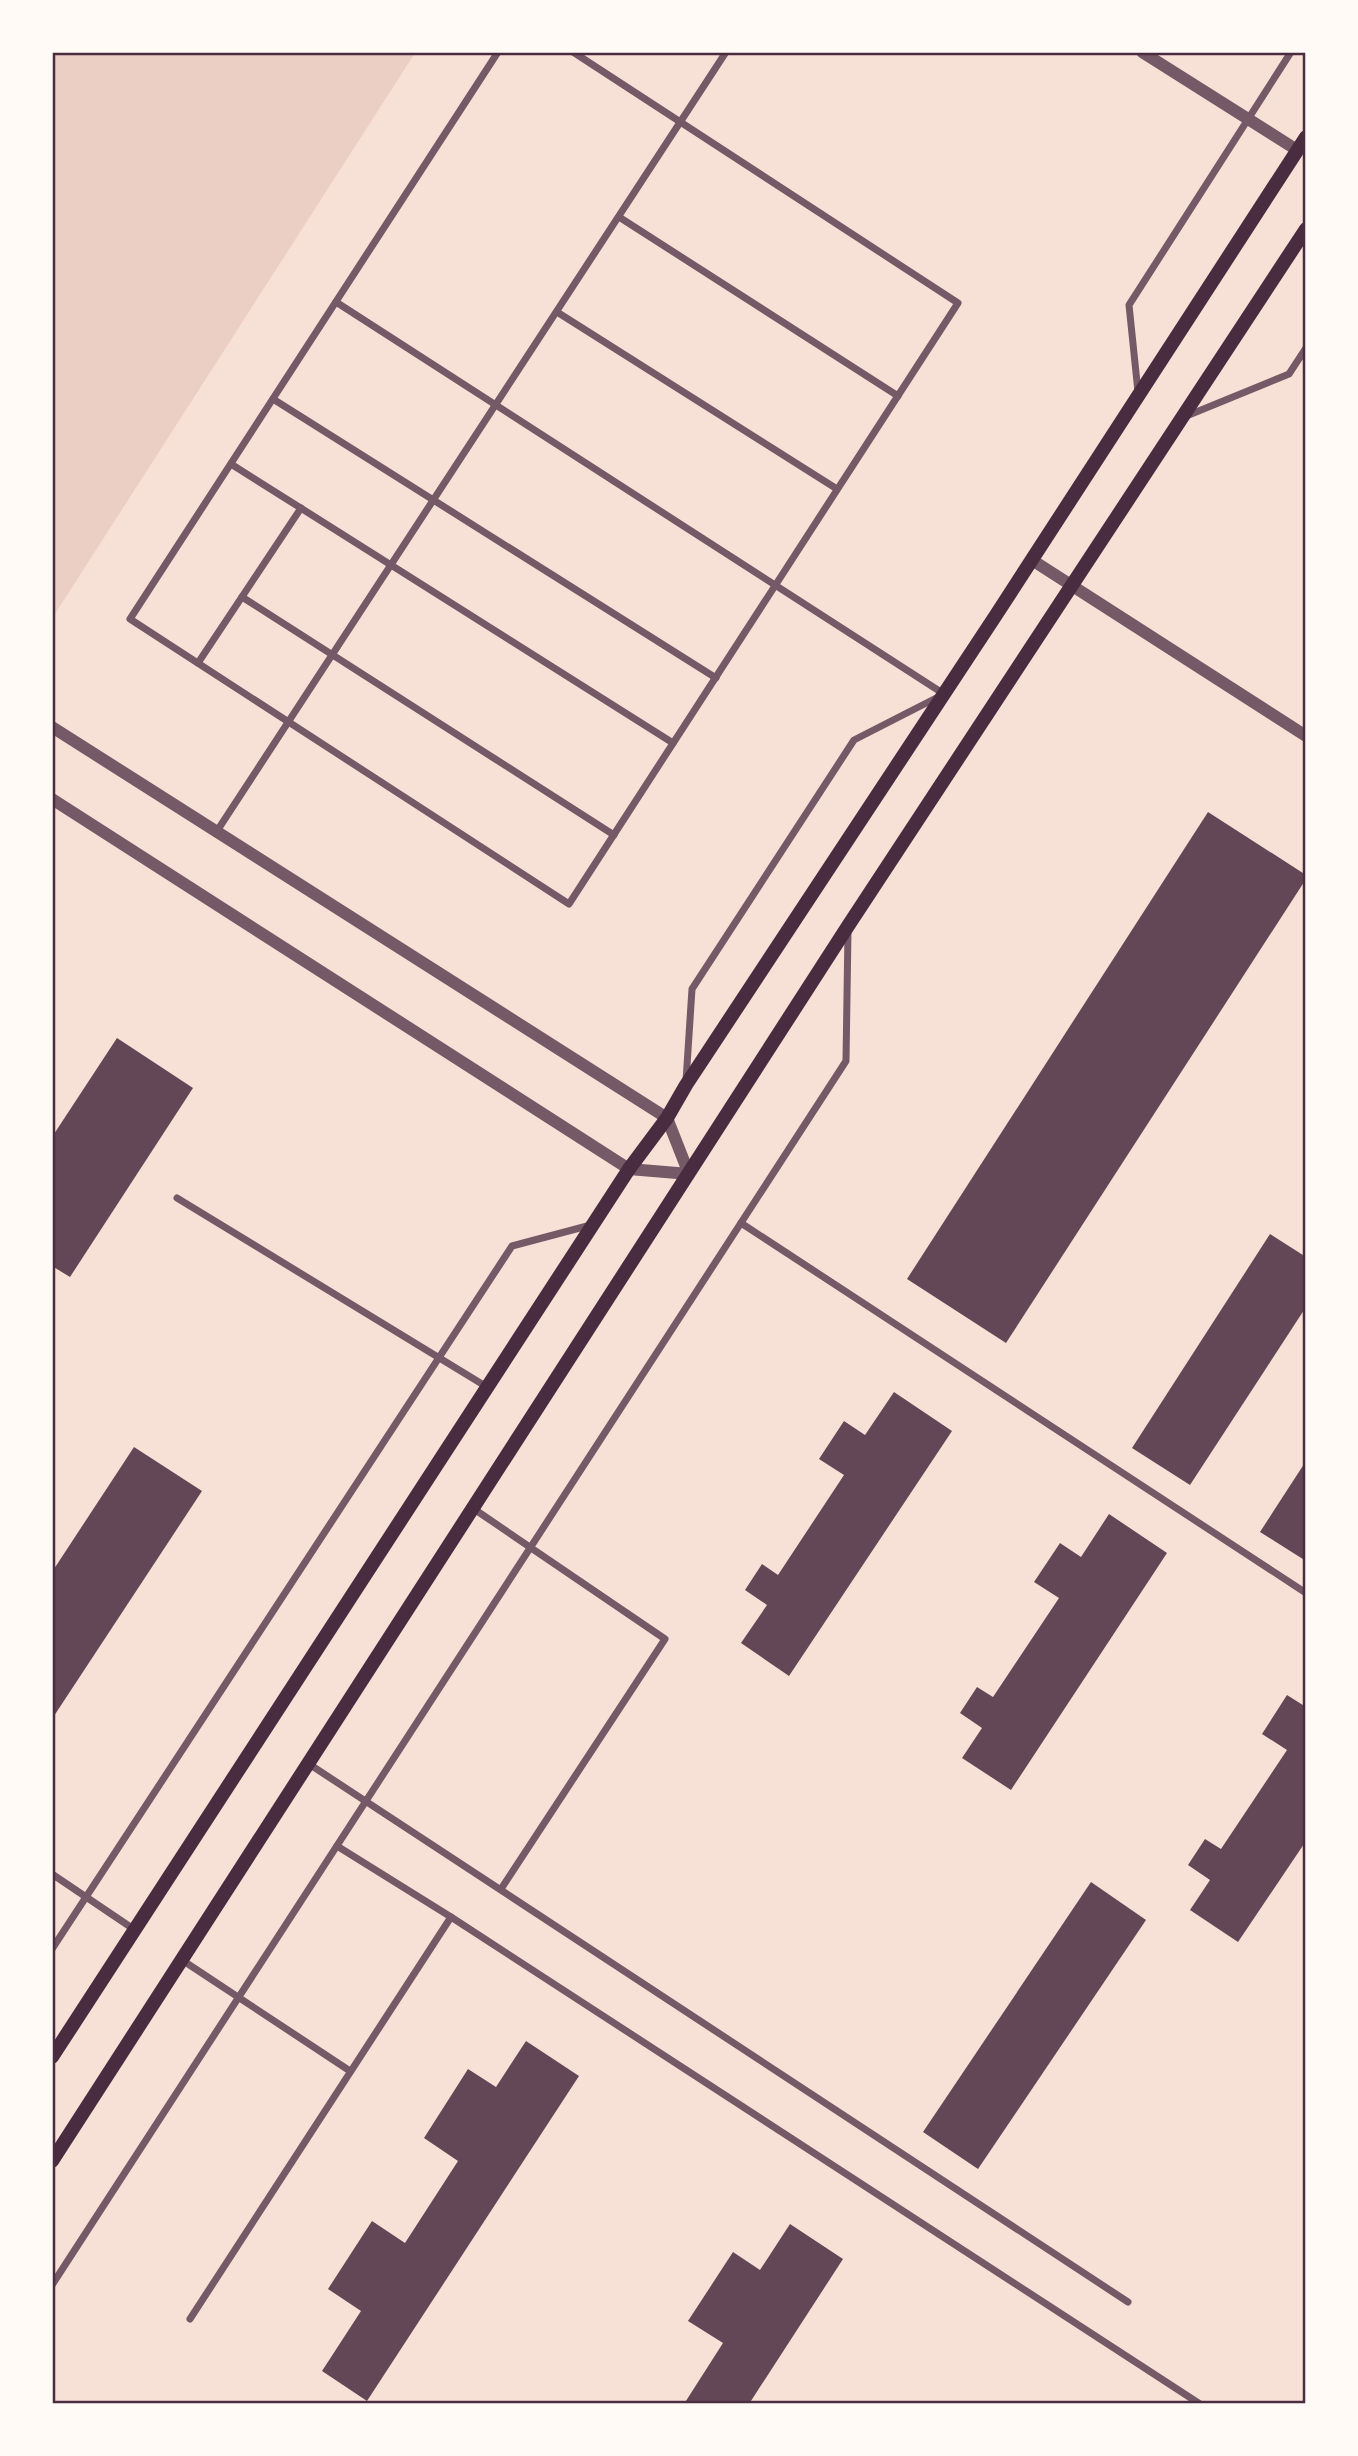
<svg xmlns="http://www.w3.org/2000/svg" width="1358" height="2456" font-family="'Alegreya Sans',sans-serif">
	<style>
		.green { fill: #ebcfc5 }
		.building { fill: #644757 }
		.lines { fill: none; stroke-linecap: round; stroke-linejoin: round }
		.minor { stroke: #755966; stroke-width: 7 }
		.tertiary { stroke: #755966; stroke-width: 12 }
		.secondary { stroke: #4a2c40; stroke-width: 14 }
		.neatline { fill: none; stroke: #4a2c40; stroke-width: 2.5 }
	</style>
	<rect width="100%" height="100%" fill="#f7e1d7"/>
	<path class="green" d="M53,52L415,53L53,617L52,53Z"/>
	<g class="building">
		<path d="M1208,812L1306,875V879L1006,1343L907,1279Z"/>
		<path d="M117,1038L193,1088L70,1277L52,1266V1137Z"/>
		<path d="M1270,1234L1306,1257V1307L1190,1485L1132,1448Z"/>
		<path d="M894,1392L952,1431L789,1676L741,1643L767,1605L745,1590L762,1564L778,1575L844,1475L819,1459L844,1421L865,1435Z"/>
		<path d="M134,1447L202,1491L52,1719V1572Z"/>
		<path d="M1306,1461V1561L1260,1532Z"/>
		<path d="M1109,1514L1167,1553L1011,1790L962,1758L982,1728L960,1713L977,1687L993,1697L1059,1598L1034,1582L1060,1543L1081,1557Z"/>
		<path d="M1287,1695L1306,1707V1841L1238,1942L1190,1910L1210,1880L1188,1865L1205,1839L1221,1849L1287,1750L1262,1734Z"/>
		<path d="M1091,1882L1146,1920L978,2169L923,2132Z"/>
		<path d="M526,2041L579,2076L367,2401L322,2371L361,2311L328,2289L372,2221L405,2243L458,2161L424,2138L468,2069L496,2087Z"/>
		<path d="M790,2224L843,2259L749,2404H684L723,2343L688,2321L733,2252L760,2270Z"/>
	</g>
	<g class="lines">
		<g class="minor">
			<path d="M498,52L130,619L569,904L958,303L573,52"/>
			<path d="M619,217L898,396"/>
			<path d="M336,302L944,694L854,740L692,989L686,1081"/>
			<path d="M557,312L837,489"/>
			<path d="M1138,392L1129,305L1291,52"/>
			<path d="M273,399L716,678"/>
			<path d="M1184,417L1289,374L1306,348"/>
			<path d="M231,464L673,743"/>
			<path d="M242,597L614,835"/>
			<path d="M198,663L301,508"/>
			<path d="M217,831L726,52"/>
			<path d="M177,1198L487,1387"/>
			<path d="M741,1223L1306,1593"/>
			<path d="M474,1509L665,1639L501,1889"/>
			<path d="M309,1764L1128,2302"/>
			<path d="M337,1846L451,1917"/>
			<path d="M52,1874L135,1930"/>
			<path d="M52,1949L512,1246L591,1225"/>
			<path d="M182,1960L350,2071"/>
			<path d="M52,2285L846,1061L848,931"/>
			<path d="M190,2319L451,1917L1200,2404"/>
		</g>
		<g class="tertiary">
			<path d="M1142,52L1297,150"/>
			<path d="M1032,560L1306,736"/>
			<path d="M52,727L667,1118L689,1174L629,1169L52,799"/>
		</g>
		<g class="secondary">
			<path d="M52,2057L629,1169L667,1118L686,1085L996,615L1306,137"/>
			<path d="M52,2161L848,926L1306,229"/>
		</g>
	</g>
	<rect width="1358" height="2456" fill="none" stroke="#fffaf5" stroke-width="108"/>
	<rect x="54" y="54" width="1250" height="2348" class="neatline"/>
</svg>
